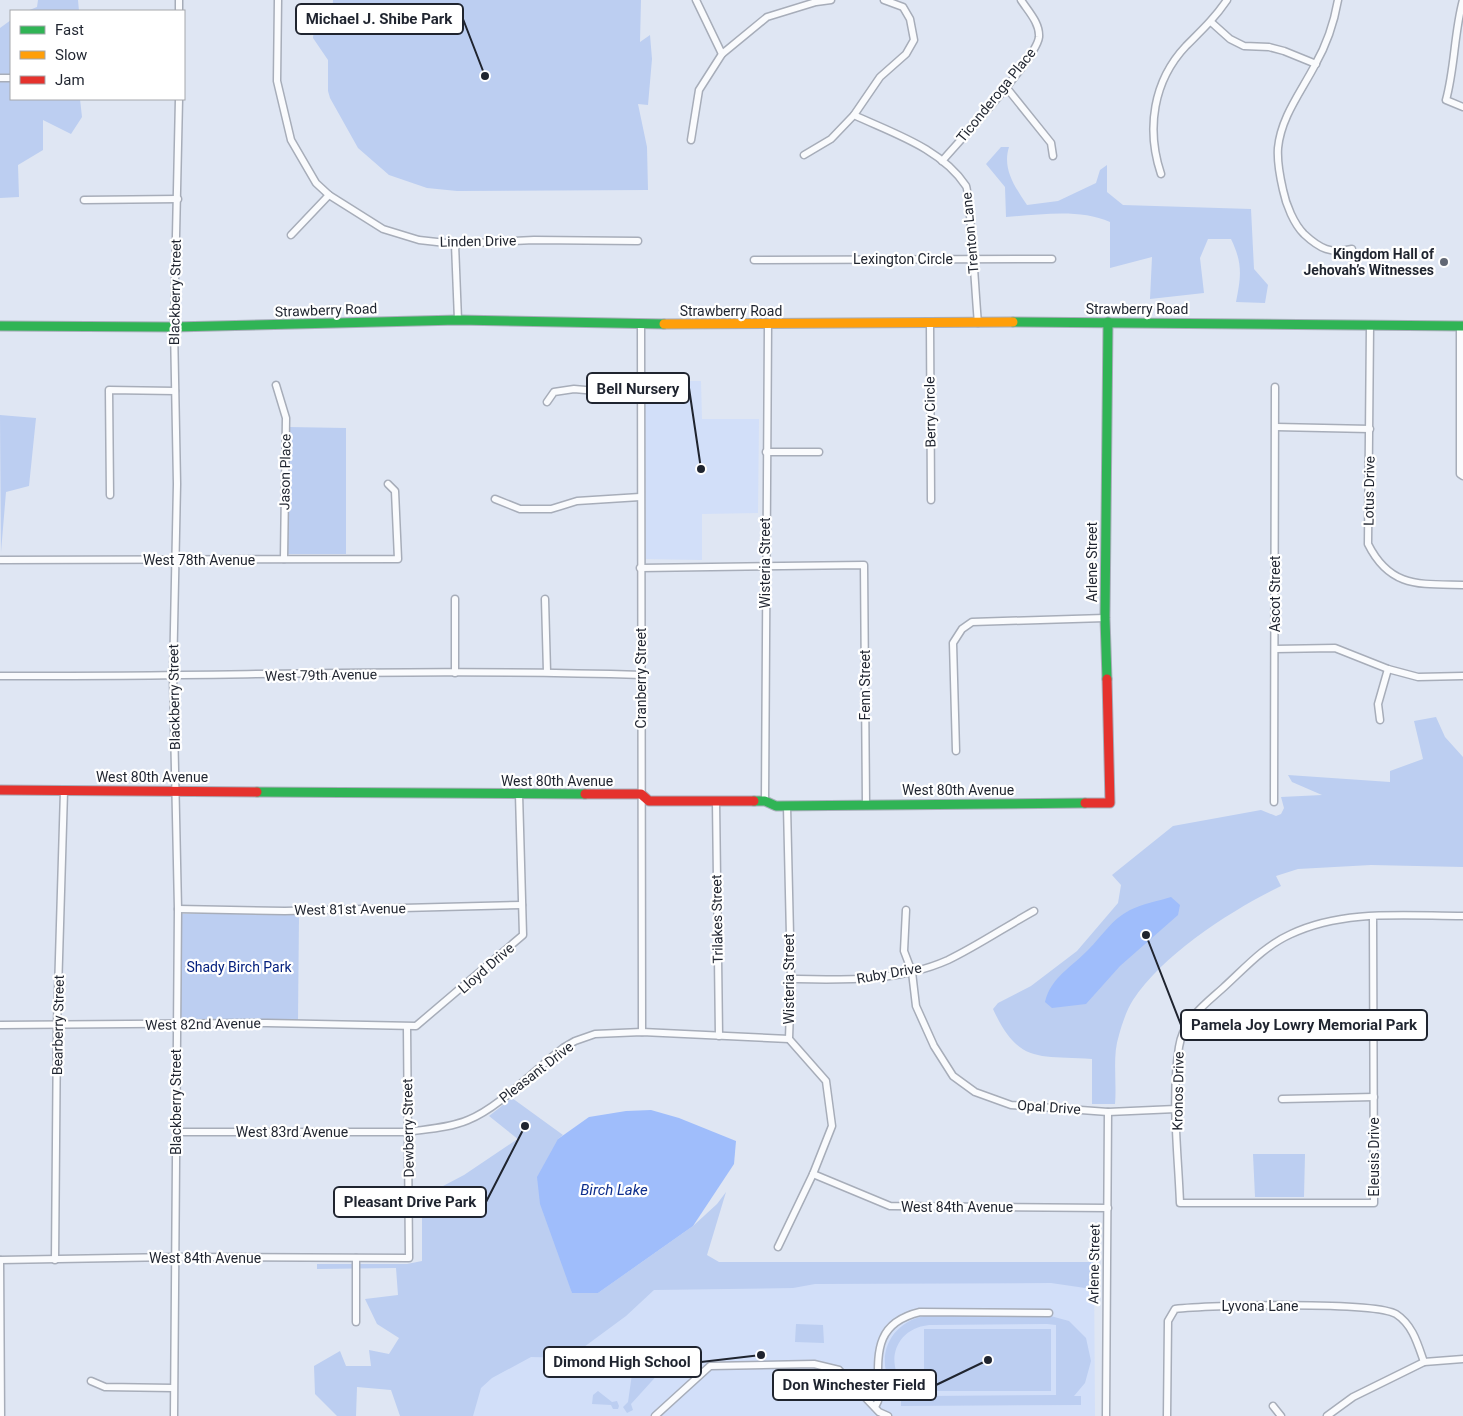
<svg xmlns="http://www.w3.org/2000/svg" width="1463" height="1416" font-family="Roboto,sans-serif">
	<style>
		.built { fill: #d2dff9 }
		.green { fill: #bccef1; fill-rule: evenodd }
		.water { fill: #9fbdfb }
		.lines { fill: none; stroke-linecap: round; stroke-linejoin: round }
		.street-casing { stroke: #a7adb9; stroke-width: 9 }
		.fast-casing { stroke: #a7adb9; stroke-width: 11 }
		.slow-casing { stroke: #a7adb9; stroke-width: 11 }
		.jam-casing { stroke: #a7adb9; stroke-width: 11 }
		.street { stroke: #fafbfd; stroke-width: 6 }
		.fast { stroke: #30b455; stroke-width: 9 }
		.slow { stroke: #ff9f0a; stroke-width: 9 }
		.jam { stroke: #e5322d; stroke-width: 9 }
		.poi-dot { fill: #626874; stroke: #fff; stroke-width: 2 }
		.labels { text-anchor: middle; stroke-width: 4.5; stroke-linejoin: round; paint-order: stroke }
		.street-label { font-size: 14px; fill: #1f242f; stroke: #fff }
		.poi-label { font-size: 14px; font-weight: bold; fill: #1f242f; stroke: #fff; text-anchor: end }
		.park-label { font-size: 14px; fill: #04207e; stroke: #fff }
		.water-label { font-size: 15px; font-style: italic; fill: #0e2f8d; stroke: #fff }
		.leader { fill: none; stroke: #1f242f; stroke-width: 2 }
		.callout-dot { fill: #1f242f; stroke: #fff; stroke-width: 2 }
		.callout { fill: #fff; stroke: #1f242f; stroke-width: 2 }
		.callout-label { font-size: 15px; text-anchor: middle; font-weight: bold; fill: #1f242f }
	</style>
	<rect width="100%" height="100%" fill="#dfe6f3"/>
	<g class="built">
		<path d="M645,381H701L702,419H759L758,513L702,514V560L646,559Z"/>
		<path d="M1094,1264L1095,1416H430L572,1293H598L636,1266Z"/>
	</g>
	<g class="green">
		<path d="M38,0H78L79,11H27L37,7Z"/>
		<path d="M333,0H641L640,42L650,35L652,59L648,105L638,104L647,147L648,190L457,191L427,188L389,175L358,148L330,98L328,91V60L313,38L315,19L332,16Z"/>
		<path d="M11,20V99H80L82,117L71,134L43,120V150L18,165L19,197L0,198V28Z"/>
		<path d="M1001,147H1009C1002,169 1015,187 1027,205L1058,201L1096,183L1100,170L1107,165V192L1123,205L1251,209L1254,269L1268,285L1265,303L1236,302C1241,276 1243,264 1231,239H1208L1200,258L1204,293L1150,299L1152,257L1110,268V222C1079,208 1039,215 1006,217L1005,187L986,164Z"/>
		<path d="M0,415L36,418L29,486L6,492L1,552Z"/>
		<path d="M288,427L346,428V554H287Z"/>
		<path d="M1436,717L1445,737L1463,757V867L1371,865L1298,869L1276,876L1281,886C1233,909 1163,954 1133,1000C1127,1009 1122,1024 1119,1035C1112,1056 1117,1082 1115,1104H1092V1059C1038,1055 1019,1065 993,1009L998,1003L1031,986L1077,951L1118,903L1121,885L1112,875L1173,826L1261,810L1276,816L1281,814L1284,808L1281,797L1322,795L1292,782L1288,775L1390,782V771L1423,759L1414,721Z"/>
		<path d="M229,913L299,915L298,1020H180V914Z"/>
		<path d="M512,1098L563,1135L558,1139L572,1293H598L693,1226L717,1204L726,1192L707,1255L719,1262H1093L1092,1289L1051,1283L815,1284L793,1288L654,1290L626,1316L569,1358L531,1357L492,1378L481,1388L473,1416H400L391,1390L357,1387L356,1416H337L315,1394L314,1366L340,1351L346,1366H371L369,1350L389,1354L399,1338L377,1324L365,1299L398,1295L396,1268L317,1269V1264H407L422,1261V1197L464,1175L516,1140H519L489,1116Z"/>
		<path d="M1253,1154H1305L1304,1197H1255Z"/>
		<path d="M931,1315H1047L1069,1321L1086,1338L1091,1361L1085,1383L1074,1396H1081V1405L901,1406V1397H902C869,1367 886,1319 931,1315ZM1047,1324L1056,1325V1395L928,1396C883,1389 883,1330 929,1325Z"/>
		<path d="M796,1324L823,1325L824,1343L795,1342Z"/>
		<rect x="924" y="1329" width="127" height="62"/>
		<path d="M636,1346L670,1361L631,1404L633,1410L627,1413L623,1407L628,1402Z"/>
		<path d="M598,1391L612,1402L617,1401L619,1406L618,1409H613L611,1405L592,1404L593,1395Z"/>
	</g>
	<g class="water">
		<path d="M1171,897L1180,905L1178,915L1120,966L1086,1004L1052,1008L1045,1002C1051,977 1072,967 1088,950C1103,935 1111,920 1130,910C1142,904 1158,901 1171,897Z"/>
		<path d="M651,1110L679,1118L736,1141L734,1164L693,1226L598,1293H572L540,1204L537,1177L558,1139L589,1117L626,1111Z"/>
	</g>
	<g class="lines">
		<defs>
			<g id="street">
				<path d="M278,0L277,81L291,140L316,183L329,195L383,229L419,240L455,244L534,240L638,241"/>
				<path d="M696,0L722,54"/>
				<path d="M1338,0C1334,23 1327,44 1315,65C1301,92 1281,117 1278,148C1277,162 1280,177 1283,190C1286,205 1294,224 1304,234C1320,249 1331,254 1352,249"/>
				<path d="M1463,0C1454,33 1455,67 1446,100L1463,107"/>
				<path d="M179,11V0"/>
				<path d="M1211,22L1230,39L1244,46L1269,47L1284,51L1316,64"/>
				<path d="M0,78H11"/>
				<path d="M1006,87L1051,143L1053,156"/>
				<path d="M854,115C892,133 941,148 966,186C970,192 976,305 978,323"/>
				<path d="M691,140L699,90L722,54L767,17L816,2L831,0"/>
				<path d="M804,155L831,139L854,115L880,77L906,54L914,40L910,19L903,7L884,0"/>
				<path d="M942,161C960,140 1037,58 1039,37C1040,23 1028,11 1021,0"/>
				<path d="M1161,174C1146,129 1153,81 1186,46C1202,30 1214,19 1227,0"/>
				<path d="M84,200L178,199"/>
				<path d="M291,235L329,195"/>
				<path d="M455,244L458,320"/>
				<path d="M754,260L1052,259"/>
				<path d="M641,324L642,1032"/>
				<path d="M930,324L931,500"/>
				<path d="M1370,326L1368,544C1390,588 1419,584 1463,585"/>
				<path d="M1460,326V474L1463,476"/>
				<path d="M276,385L286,418L284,559"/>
				<path d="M547,402L554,392L574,389L641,395"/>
				<path d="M1276,427L1370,429"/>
				<path d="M766,452H819"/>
				<path d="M110,495L109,390L175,391"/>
				<path d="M495,499L520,509H551L577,501L640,497"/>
				<path d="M0,560L398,559L395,491L388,484"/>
				<path d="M640,568L864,565L866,804"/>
				<path d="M545,599L547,672"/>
				<path d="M1275,649L1335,648L1388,669L1418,677L1463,676"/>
				<path d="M455,673V599"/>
				<path d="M0,676C214,677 428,668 642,675"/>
				<path d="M1380,720L1378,704L1388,669"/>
				<path d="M956,751L953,643L962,629L972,622L1105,618"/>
				<path d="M716,801L719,1036"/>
				<path d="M765,801L768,325"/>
				<path d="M1274,802L1275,387"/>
				<path d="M178,909L285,911L522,905"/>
				<path d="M906,910L904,951L912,972L916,1006L934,1046L953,1076L975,1092L1011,1105L1108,1112L1176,1109"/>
				<path d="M1373,916L1374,1203H1180C1178,1152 1171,1098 1179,1047C1183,1020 1204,1005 1223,988C1244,969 1264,946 1291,934C1344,909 1406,916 1463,916"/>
				<path d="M791,979C843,980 899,982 948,960C977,946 1005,927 1034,911"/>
				<path d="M0,1025L267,1023L416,1026L523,935L519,794"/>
				<path d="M1282,1099L1374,1097"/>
				<path d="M176,1132H407C427,1129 449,1128 468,1120C499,1108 535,1069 563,1048L575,1041L595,1034L642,1032L789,1039"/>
				<path d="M813,1174L890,1206L1108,1208"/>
				<path d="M778,1247L813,1174L832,1126L826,1081L789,1039L791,979L787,806"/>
				<path d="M356,1258V1322"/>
				<path d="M0,1260L174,1257L409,1258L407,1027"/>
				<path d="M0,1260L1,1416"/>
				<path d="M55,1260L57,1025L64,791"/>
				<path d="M91,1381L105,1387L173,1388"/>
				<path d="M1273,1406L1281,1416"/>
				<path d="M875,1407L878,1401C879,1359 870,1324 920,1312L1049,1313"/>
				<path d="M174,1416L178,909L173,677L177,484L174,327L179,99"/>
				<path d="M655,1416L710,1366L814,1364L839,1370L879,1412L888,1416"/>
				<path d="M1106,1416L1108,1112"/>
				<path d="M1167,1416L1168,1321L1175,1309C1207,1305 1375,1301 1396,1314C1413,1325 1418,1345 1424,1362"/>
				<path d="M1327,1416L1353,1397L1424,1362L1463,1359"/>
			</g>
			<g id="fast">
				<path d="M1013,322L1463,326"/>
				<path d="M0,326L174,327L458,320L664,324"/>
				<path d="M1107,679L1105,618L1108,322"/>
				<path d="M257,792L585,794"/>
				<path d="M754,801H765L776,806L1085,803"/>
			</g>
			<path id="slow" d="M664,324L1013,322"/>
			<g id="jam">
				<path d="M0,790L257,792"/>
				<path d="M585,794H641L649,801H754"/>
				<path d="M1085,803H1110L1107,679"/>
			</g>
		</defs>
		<use href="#street" class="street-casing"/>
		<use href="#fast" class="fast-casing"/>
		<use href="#slow" class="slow-casing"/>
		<use href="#jam" class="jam-casing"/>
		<use href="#street" class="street"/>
		<use href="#fast" class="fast"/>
		<use href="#slow" class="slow"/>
		<use href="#jam" class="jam"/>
	</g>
	<circle class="poi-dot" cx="1444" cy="262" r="5"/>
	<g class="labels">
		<g class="street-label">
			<text transform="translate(996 95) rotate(-51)" y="5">Ticonderoga Place</text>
			<text transform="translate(970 233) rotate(-95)" y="5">Trenton Lane</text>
			<text transform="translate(478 241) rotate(-1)" y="5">Linden Drive</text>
			<text x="903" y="264">Lexington Circle</text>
			<text transform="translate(175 292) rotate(-89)" y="5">Blackberry Street</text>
			<text x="1137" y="314">Strawberry Road</text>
			<text transform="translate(326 310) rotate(-2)" y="5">Strawberry Road</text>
			<text x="731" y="316">Strawberry Road</text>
			<text transform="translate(930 412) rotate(-91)" y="5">Berry Circle</text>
			<text transform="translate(285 472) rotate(-89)" y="5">Jason Place</text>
			<text transform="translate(1369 491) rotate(-89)" y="5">Lotus Drive</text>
			<text x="199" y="565">West 78th Avenue</text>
			<text transform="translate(1092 562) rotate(-90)" y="5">Arlene Street</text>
			<text transform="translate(765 563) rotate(-90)" y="5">Wisteria Street</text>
			<text transform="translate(1275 594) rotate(-90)" y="5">Ascot Street</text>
			<text transform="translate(321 675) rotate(-1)" y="5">West 79th Avenue</text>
			<text transform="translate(641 678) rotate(-90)" y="5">Cranberry Street</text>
			<text transform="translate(865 685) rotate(-90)" y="5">Fenn Street</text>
			<text transform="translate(174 697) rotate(-91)" y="5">Blackberry Street</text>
			<text x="152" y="782">West 80th Avenue</text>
			<text x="557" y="786">West 80th Avenue</text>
			<text x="958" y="795">West 80th Avenue</text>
			<text transform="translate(350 909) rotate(-1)" y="5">West 81st Avenue</text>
			<text transform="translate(717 919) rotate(-91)" y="5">Trilakes Street</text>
			<text transform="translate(486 968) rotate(-41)" y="5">Lloyd Drive</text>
			<text transform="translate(889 973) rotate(-10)" y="5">Ruby Drive</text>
			<text transform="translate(789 979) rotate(-90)" y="5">Wisteria Street</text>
			<text transform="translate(203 1024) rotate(-1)" y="5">West 82nd Avenue</text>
			<text transform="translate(58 1025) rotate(-89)" y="5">Bearberry Street</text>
			<text transform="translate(536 1072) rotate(-38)" y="5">Pleasant Drive</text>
			<text transform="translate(1178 1091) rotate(-89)" y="5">Kronos Drive</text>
			<text transform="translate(176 1102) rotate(-90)" y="5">Blackberry Street</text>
			<text transform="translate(1049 1107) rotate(4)" y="5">Opal Drive</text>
			<text transform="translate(408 1128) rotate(-91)" y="5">Dewberry Street</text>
			<text x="292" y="1137">West 83rd Avenue</text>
			<text transform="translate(1374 1157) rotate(-90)" y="5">Eleusis Drive</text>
			<text x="957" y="1212">West 84th Avenue</text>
			<text x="205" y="1263">West 84th Avenue</text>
			<text transform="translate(1094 1264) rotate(-89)" y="5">Arlene Street</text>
			<text x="1260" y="1311">Lyvona Lane</text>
		</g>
		<g class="poi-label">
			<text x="1434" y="259">Kingdom Hall of<tspan x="1434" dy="16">Jehovah’s Witnesses</tspan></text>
		</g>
		<g class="park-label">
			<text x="239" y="972">Shady Birch Park</text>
		</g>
		<g class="water-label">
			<text x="614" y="1195">Birch Lake</text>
		</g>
	</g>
	<path class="leader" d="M485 76L463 19M701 469L689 388M1146 935L1181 1025M525 1126L486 1202M761 1355L701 1362M988 1360L936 1385"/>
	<g class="callout-dot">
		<circle cx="485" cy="76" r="5"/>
		<circle cx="701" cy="469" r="5"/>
		<circle cx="1146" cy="935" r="5"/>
		<circle cx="525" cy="1126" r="5"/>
		<circle cx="761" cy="1355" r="5"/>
		<circle cx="988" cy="1360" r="5"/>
	</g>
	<g class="callout">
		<rect x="296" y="4" width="167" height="30" rx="5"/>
		<rect x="587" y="373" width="102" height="30" rx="5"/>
		<rect x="1181" y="1010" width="246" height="30" rx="5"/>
		<rect x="334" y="1187" width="152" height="30" rx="5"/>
		<rect x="544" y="1347" width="157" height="30" rx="5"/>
		<rect x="773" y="1370" width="163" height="30" rx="5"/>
	</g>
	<g class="callout-label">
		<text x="379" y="24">Michael J. Shibe Park</text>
		<text x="638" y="394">Bell Nursery</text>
		<text x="1304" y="1030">Pamela Joy Lowry Memorial Park</text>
		<text x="410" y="1207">Pleasant Drive Park</text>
		<text x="622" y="1367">Dimond High School</text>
		<text x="854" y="1390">Don Winchester Field</text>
	</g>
	<rect x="10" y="10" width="175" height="90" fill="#ffffff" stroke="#a5a7ac"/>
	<rect x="20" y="26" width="25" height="8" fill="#30b455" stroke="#a5a7ac"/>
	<text x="55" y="35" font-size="15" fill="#1f242f">Fast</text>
	<rect x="20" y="51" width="25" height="8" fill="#ff9f0a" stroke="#a5a7ac"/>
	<text x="55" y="60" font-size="15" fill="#1f242f">Slow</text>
	<rect x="20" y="76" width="25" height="8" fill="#e5322d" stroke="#a5a7ac"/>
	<text x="55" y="85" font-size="15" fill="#1f242f">Jam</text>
</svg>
